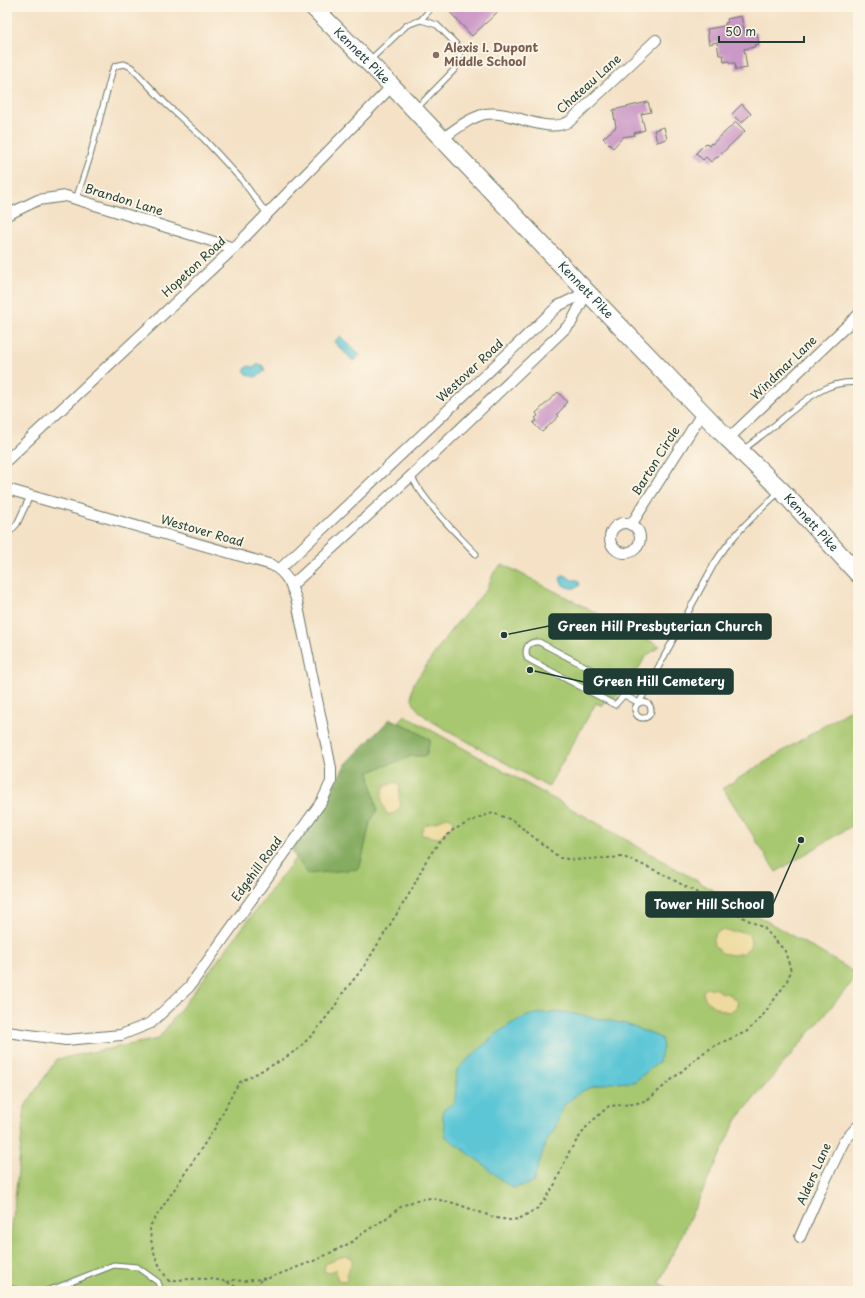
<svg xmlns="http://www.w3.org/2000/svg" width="865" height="1298" font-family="'Playpen Sans',sans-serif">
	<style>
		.green { fill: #a7c76f; stroke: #638252 }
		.forest { fill: #85ac62; stroke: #52744b }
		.sand { fill: #eeda9e; stroke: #868c69 }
		.water { fill: #5cc6d6; stroke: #3e8285 }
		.building { fill: #ca97c6 }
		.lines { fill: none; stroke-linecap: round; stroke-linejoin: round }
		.lane-casing { stroke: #6a7667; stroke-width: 7 }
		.street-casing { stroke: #6a7667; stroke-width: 12 }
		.primary-casing { stroke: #6a7667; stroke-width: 19 }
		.path { stroke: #6a7667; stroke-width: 2; stroke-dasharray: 3 3; stroke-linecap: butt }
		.lane { stroke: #fff; stroke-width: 5 }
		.street { stroke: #fff; stroke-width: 10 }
		.primary { stroke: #fff; stroke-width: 17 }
		.education-dot { fill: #8d6e63; stroke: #fcf5e5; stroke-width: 1.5 }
		.labels { text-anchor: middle; stroke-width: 4; stroke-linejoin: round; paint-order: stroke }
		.education-label { font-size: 12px; font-weight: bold; fill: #785e54; stroke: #fcf5e5; text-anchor: start }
		.street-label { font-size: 12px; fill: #1f3d34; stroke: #fcf5e5 }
		.leader { fill: none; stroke: #1f3d34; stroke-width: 1.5 }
		.callout-dot { fill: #1f3d34; stroke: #fcf5e5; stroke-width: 1.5 }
		.callout { fill: #1f3d34; stroke: #1f3d34; stroke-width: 1.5 }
		.callout-label { font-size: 13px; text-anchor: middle; font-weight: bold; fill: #fff }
	</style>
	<rect width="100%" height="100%" fill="#fcf5e5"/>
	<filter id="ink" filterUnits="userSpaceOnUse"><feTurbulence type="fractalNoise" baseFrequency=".025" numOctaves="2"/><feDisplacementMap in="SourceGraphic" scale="8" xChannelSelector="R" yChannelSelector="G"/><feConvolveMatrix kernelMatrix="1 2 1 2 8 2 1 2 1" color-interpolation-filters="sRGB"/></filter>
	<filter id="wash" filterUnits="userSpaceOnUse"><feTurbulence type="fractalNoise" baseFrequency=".012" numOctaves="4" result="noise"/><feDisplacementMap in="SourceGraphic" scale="16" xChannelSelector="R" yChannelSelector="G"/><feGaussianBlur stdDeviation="0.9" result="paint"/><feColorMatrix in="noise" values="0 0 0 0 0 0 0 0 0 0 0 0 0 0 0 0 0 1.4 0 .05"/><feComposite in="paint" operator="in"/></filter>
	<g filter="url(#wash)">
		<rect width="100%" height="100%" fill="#f4e1c6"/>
		<g class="green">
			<path d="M504,565L660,646L645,657L628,688L622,683C618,691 620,697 611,700L606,698L603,705H600L596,703L548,787L433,722C418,712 407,703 414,683L451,630L487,589L494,572L499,567Z"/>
			<path d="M858,705V822L776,872L723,788Z"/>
			<path d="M404,715L604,827L858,974V975L737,1119L659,1283L674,1291H7V1259L10,1245L25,1106L57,1059L158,1039Z"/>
		</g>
		<path class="forest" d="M390,719L409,727L430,740L426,756H412L369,772L377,810L370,823L362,859L359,869L308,874L292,852L296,843L315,817L346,764Z"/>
		<g class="sand">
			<path d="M396,782L400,787L399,796L401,806C398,810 394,815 387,814C382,804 379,797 385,786Z"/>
			<path d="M446,817L451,818L454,821C452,829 444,833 438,838L422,835L421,834C424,823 427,825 436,822C439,821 442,819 446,817Z"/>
			<path d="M721,930C725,930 728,932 732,932C739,931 742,931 749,934L751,941L750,947L743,953L733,955L722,953L714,945L713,940L715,934Z"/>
			<path d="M707,988H712L716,989L720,992L729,994L738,1002L736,1008L729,1012C719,1010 703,1003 703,991Z"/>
			<path d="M347,1256L352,1258V1263L347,1273V1280L341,1281L337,1279L336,1269L329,1273L324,1271V1269L326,1263L333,1261L337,1258Z"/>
		</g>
		<g class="water">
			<path d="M340,336L360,355L353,361L334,342Z"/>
			<path d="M259,364L263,366L265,371C257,377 253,380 245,372V369L248,366L254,367Z"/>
			<path d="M565,575L572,580H578L580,585C575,590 568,588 563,585L560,579L562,576Z"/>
			<path d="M564,1012L626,1024L661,1038L663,1047L659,1062L634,1082L610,1083L591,1087L579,1093L563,1106L555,1128L545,1145L533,1183L513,1188L505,1183L479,1161L446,1137L442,1111L455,1102L457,1069C475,1054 503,1024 525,1017C537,1012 551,1013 564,1012Z"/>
		</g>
		<g id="blocks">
			<g class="building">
				<path d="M445,7H503L472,36Z"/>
				<path d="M741,16L745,34L757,33L759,44L754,45L755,47L744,49L747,68L736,70L735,63H730L729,61L724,62L723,55H719L717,42L709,44L707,29L725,26V23L728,22L727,19Z"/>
				<path d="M648,102L651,112L641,114L645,130L634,133L635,135L623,137L613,148L603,138L616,127L613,110Z"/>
				<path d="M742,104L751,114L741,123L732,114Z"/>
				<path d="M736,122L745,131L717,158V157L711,162L706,157L703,160L696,153L706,143L709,146L711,143L712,144Z"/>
				<path d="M664,127L667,139L657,142L654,130Z"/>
				<path d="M558,392L567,402L564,405V407L557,414L559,416L542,432L533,423L537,420L535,418L538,416L536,413Z"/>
			</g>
		</g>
	</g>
	<g filter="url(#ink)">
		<use href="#blocks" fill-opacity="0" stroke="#6a7667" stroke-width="1"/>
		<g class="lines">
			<defs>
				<g id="lane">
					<path d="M421,20L432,7"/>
					<path d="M370,60L407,25L421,20L437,25L456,44L460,54L455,69L416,109"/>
					<path d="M76,199L89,160L112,72L115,66L124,64L131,67L167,105L204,139L241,179L267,214"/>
					<path d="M743,450C756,440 769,430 782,419C804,401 828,379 858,383"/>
					<path d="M411,476C428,506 452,529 476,554"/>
					<path d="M7,535L17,524L30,496"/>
					<path d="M624,695L622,689L615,682L539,642C528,641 524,648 527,658L532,661L615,705L624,695L639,703L714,564C731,536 755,515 779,492"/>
					<circle cx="643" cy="710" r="8"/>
					<path d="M7,1288L21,1291"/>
					<path d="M45,1291L56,1288L114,1265L137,1267L158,1282L161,1291"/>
				</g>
				<g id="street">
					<path d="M442,139C456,129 469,118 485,114C511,109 546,136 570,121L656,40"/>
					<path d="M7,215L38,200L66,196L234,248"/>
					<path d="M728,439L858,315"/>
					<path d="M7,460L234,248L392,86"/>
					<path d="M7,489L272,565C287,573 292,586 297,602L331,768V782L322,801L189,987L151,1023L121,1035L66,1040L7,1032"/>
					<circle cx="625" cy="538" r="15"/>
					<path d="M631,525L703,412"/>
					<path d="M280,569L558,306L587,292"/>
					<path d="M292,585L411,476L571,323L587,292"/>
					<path d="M800,1237L822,1187L844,1141L858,1126"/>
				</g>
				<g id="primary">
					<path id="s1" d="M313,7L392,86L587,292L728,439L781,490L858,574"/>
				</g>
			</defs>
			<use href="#lane" class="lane-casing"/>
			<use href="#street" class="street-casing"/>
			<use href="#primary" class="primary-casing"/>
			<g class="path">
				<path d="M168,1281C184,1279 217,1276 231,1284C235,1286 238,1289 242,1291"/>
				<path d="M169,1281C157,1265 150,1246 150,1226L215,1128L235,1089L240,1082L280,1061L298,1049L314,1033L335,1006L342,994L363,968L411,891L426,861L432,852L438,844L453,830L480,817L493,813L512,820L560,858L575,860L623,857L634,861L659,872L701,895L716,904L764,928L785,951L791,971L786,983L761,1018L746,1032L718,1044L703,1053L650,1098L642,1102L632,1104L609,1106L600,1114L588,1125L570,1150L555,1184L545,1200L538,1208L519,1219L510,1220L496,1218L454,1203L430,1198L417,1200L402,1206L385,1219L363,1233L352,1242L316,1260L269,1278L244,1281L234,1280L226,1282"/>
				<path d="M251,1291L261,1280"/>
			</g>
			<use href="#lane" class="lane"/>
			<use href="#street" class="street"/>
			<use href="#primary" class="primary"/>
		</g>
	</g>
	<circle class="education-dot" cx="436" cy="55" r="4"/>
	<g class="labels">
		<g class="education-label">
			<text x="444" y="52">Alexis I. Dupont<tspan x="444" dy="14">Middle School</tspan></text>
		</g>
		<g class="street-label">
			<text dy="4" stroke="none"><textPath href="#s1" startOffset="69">Kennett Pike</textPath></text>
			<text transform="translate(589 84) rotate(-42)" y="4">Chateau Lane</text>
			<text transform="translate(124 200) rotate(17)" y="4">Brandon Lane</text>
			<text transform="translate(194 267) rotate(-43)" y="4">Hopeton Road</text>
			<text dy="4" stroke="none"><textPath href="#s1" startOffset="393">Kennett Pike</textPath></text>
			<text transform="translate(784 368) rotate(-44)" y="4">Windmar Lane</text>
			<text transform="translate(470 371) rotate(-43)" y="4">Westover Road</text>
			<text transform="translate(656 461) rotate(-58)" y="4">Barton Circle</text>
			<text dy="4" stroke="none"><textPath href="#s1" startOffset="717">Kennett Pike</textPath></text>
			<text transform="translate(202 531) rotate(16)" y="4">Westover Road</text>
			<text transform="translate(257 869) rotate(-54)" y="4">Edgehill Road</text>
			<text transform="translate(814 1174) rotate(-66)" y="4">Alders Lane</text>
		</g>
	</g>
	<path class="leader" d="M504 635L549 626M530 670L584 682M801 840L773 904"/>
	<g class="callout-dot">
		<circle cx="504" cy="635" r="4"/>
		<circle cx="530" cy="670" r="4"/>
		<circle cx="801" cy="840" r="4"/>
	</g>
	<g class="callout">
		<rect x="549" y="614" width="222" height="25" rx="4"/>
		<rect x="584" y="669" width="149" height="25" rx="4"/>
		<rect x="646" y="892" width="127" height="25" rx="4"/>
	</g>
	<g class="callout-label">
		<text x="660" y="631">Green Hill Presbyterian Church</text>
		<text x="659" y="686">Green Hill Cemetery</text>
		<text x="709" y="909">Tower Hill School</text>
	</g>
	<rect width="865" height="1298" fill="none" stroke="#fcf5e5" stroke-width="24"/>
	<path d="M719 36v6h85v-6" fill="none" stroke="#1f3d34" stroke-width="2"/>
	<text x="725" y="36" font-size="12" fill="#1f3d34" stroke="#fcf5e5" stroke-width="3" paint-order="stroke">50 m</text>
</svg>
